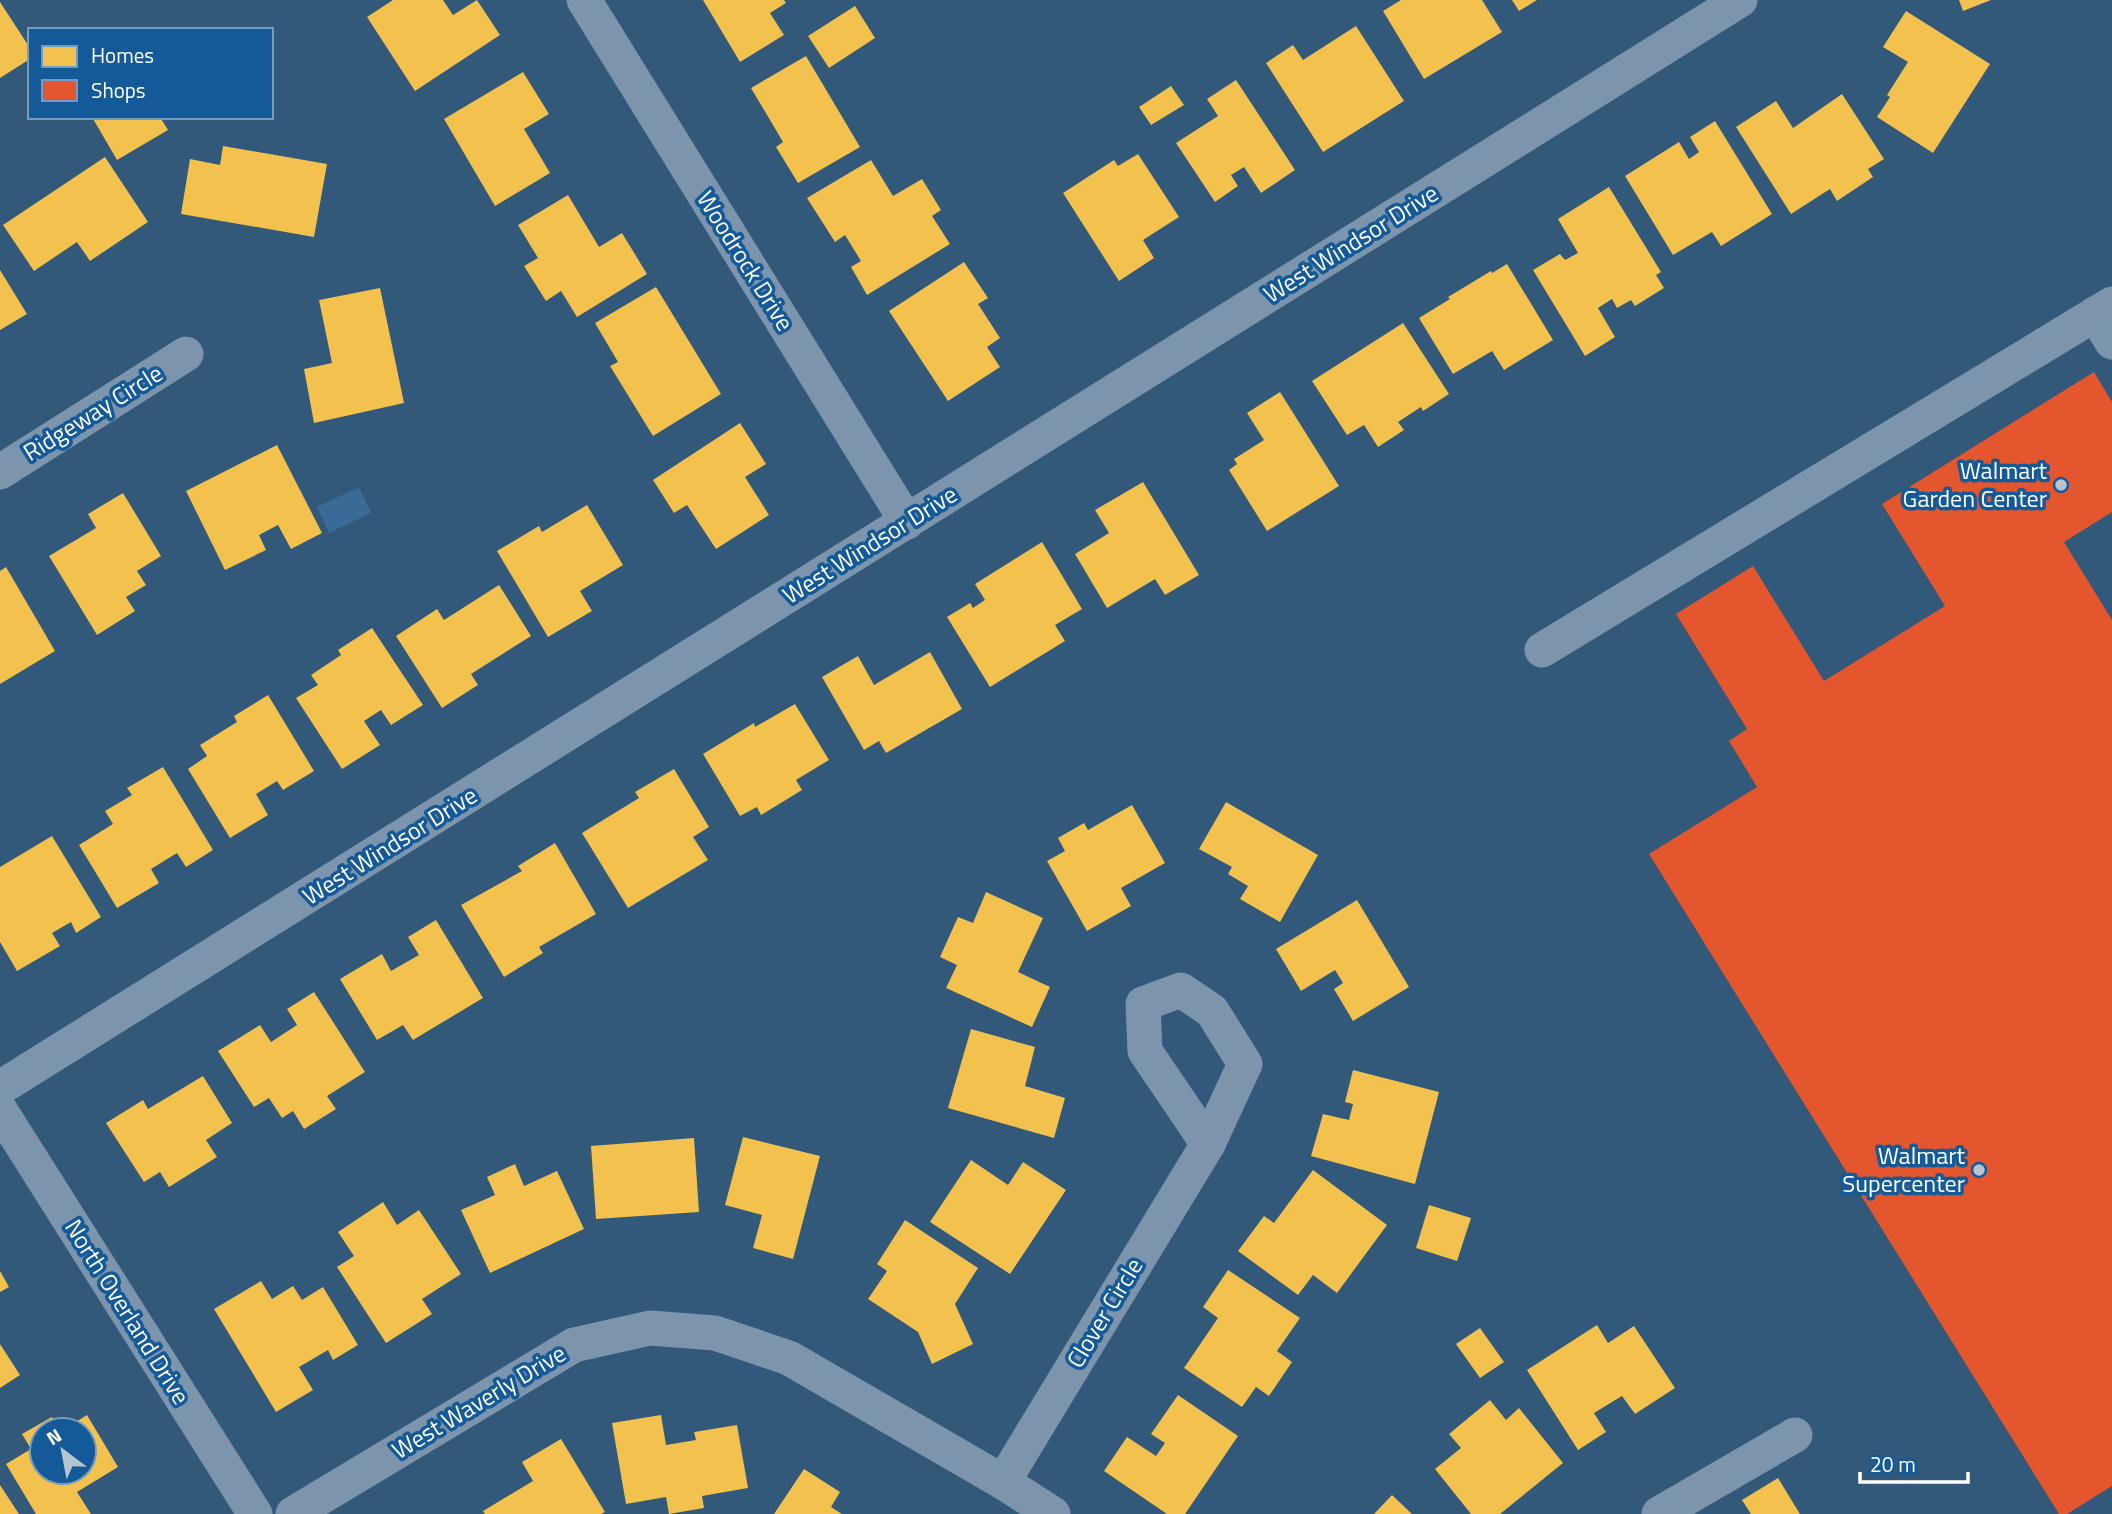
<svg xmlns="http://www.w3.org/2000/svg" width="2112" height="1514" font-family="'Titillium Web',sans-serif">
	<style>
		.water { fill: #3a6b96 }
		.homes { fill: #f2c14e }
		.shops { fill: #e4572e }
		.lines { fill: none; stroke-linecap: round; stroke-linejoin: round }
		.minor { stroke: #7c95ad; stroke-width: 35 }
		.poi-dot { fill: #b7c5d0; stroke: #145a98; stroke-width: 2.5 }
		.labels { text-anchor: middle; stroke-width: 7; stroke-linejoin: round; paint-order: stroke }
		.street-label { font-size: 24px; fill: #fff; stroke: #145a98 }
		.poi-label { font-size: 24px; fill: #fff; stroke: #145a98; text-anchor: end }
	</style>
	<rect width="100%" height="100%" fill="#32587a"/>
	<path class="water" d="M359,487L371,513L329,533L317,507Z"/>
	<g class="homes">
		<path d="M393,0H443L453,15L477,0L500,35L415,91L367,17Z"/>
		<path d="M703,0H784L786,3L770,13L784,35L740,62Z"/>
		<path d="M1401,0H1482L1502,32L1424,79L1383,11Z"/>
		<path d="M1512,0H1537L1519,11Z"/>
		<path d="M1959,0H1991L1963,11Z"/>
		<path d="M0,2L30,48V59L0,78Z"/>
		<path d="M855,6L875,38L829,68L808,36Z"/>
		<path d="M1906,11L1990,64L1933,153L1877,117L1890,97L1887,95L1908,62L1883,47Z"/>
		<path d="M1356,26L1404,101L1323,152L1266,63L1293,45L1303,60Z"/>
		<path d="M806,56L860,147L798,183L776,147L783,142L751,88Z"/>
		<path d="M523,72L549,114L524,129L550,173L495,206L444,119Z"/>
		<path d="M1236,80L1295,170L1261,193L1244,167L1231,175L1238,186L1215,202L1176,143L1218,116L1207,99Z"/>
		<path d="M1171,86L1184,105L1151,125L1139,107Z"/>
		<path d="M1842,94L1884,159L1868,169L1873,177L1837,201L1830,189L1791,214L1736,127L1776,101L1793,128Z"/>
		<path d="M92,117H160L168,130L117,160Z"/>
		<path d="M1715,121L1772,214L1721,246L1712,232L1673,255L1625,176L1679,142L1689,159L1699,152L1690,137Z"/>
		<path d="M223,146L327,164L314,237L181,214L190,159L220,165Z"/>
		<path d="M1138,154L1179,217L1143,240L1154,258L1119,281L1063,193L1114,160L1118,166Z"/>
		<path d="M105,157L148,222L90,261L77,242L34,271L3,225Z"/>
		<path d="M871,160L893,196L922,179L941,210L932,216L950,244L867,295L851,267L861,261L845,235L835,242L807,198Z"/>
		<path d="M1609,187L1661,272L1656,275L1664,288L1635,306L1631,300L1617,308L1612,299L1598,308L1615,337L1585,356L1533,270L1560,254L1565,260L1578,253L1558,219Z"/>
		<path d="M568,195L599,247L622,233L647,274L577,317L561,291L546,301L524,266L538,258L518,225Z"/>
		<path d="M964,262L988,298L978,304L1000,338L987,347L1000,367L948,401L889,311Z"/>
		<path d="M1507,264L1553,340L1504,370L1492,351L1453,374L1419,318L1450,299L1448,297L1491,271L1492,273Z"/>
		<path d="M0,270L27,314L0,330Z"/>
		<path d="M656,287L721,394L653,436L610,366L618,362L595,323Z"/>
		<path d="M380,288L404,403L314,423L304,369L332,363L319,300Z"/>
		<path d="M1403,323L1449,394L1423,411L1421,407L1398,422L1404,430L1378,447L1364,425L1347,435L1312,381Z"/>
		<path d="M1280,392L1339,486L1267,531L1229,470L1237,464L1234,459L1264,440L1247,413Z"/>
		<path d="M740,423L766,464L745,477L769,515L716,549L687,505L674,513L653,480Z"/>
		<path d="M277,445L322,533L291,549L278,525L259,535L266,550L225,570L186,491Z"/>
		<path d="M1143,482L1199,575L1165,595L1155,579L1107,608L1075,554L1109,533L1095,510Z"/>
		<path d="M123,493L161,556L137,571L146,585L126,597L135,611L97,635L49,556L96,528L88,514Z"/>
		<path d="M587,505L623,565L580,591L592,611L548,637L497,551L539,526L542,532Z"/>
		<path d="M1042,542L1082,609L1055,625L1065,641L990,687L947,617L970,603L973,608L985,600L975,584Z"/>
		<path d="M6,567L55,651L0,684V571Z"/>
		<path d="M499,585L531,636L471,674L478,685L442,708L396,636L437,609L444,620Z"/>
		<path d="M372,628L423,705L391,725L381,710L364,721L380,745L342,769L296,698L318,685L311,675L341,655L338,650Z"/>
		<path d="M930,652L962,709L886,753L879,741L864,750L822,677L858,656L874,685Z"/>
		<path d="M268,695L314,771L283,790L277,781L256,794L268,815L230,838L188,769L207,756L200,745L237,722L234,716Z"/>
		<path d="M795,704L829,760L796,780L802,790L761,815L757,807L740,816L703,754L754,723L755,727Z"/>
		<path d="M163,767L213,850L186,867L177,853L151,869L159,883L117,908L79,845L113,824L105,811L132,795L127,788Z"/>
		<path d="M674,769L709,827L693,837L708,860L628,908L582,833L639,798L635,792Z"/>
		<path d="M1226,802L1318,855L1280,922L1240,899L1248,886L1228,874L1232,867L1199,849Z"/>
		<path d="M1132,805L1165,863L1121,888L1131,906L1087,931L1047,861L1065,851L1058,838L1084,823L1088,830Z"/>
		<path d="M52,836L101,917L76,933L71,922L52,933L60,946L17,971L0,942V867Z"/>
		<path d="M555,843L596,914L539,947L543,953L504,977L461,905L522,871L518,866Z"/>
		<path d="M986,892L1043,918L1018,972L1050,987L1032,1027L946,988L957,965L940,957L958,917L973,923Z"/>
		<path d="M1357,900L1409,987L1353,1021L1334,989L1343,983L1335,970L1301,991L1276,949Z"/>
		<path d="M436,920L483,998L413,1040L403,1025L377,1040L340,979L382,954L391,971L419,955L408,937Z"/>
		<path d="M314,992L365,1072L327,1096L336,1109L304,1129L293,1111L282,1118L269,1098L254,1107L218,1051L260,1025L271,1042L297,1025L287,1009Z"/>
		<path d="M971,1029L1035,1047L1025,1086L1065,1098L1054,1138L948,1108Z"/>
		<path d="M1353,1070L1439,1092L1415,1184L1311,1156L1323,1114L1349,1120L1353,1104L1345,1102Z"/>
		<path d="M203,1076L232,1123L206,1140L217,1157L169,1187L160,1172L144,1182L106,1123L143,1100L148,1109Z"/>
		<path d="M743,1137L820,1156L793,1259L753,1248L762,1215L725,1205Z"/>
		<path d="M694,1138L699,1212L596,1219L591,1146Z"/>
		<path d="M971,1160L1008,1185L1023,1162L1066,1190L1010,1274L930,1222Z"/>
		<path d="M515,1164L524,1186L557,1171L584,1229L490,1273L461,1210L495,1195L487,1177Z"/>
		<path d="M1313,1170L1387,1225L1337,1293L1313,1275L1298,1295L1238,1251L1264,1216L1274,1223Z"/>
		<path d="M383,1202L397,1225L419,1210L461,1274L422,1299L432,1314L386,1343L337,1267L354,1256L338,1232Z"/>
		<path d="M1429,1205L1471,1218L1457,1261L1416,1248Z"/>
		<path d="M905,1220L978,1268L955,1304L973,1344L932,1364L918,1332L868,1299L887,1271L877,1264Z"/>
		<path d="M1228,1270L1300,1318L1277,1351L1292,1362L1269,1396L1256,1387L1242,1407L1184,1368L1218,1318L1203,1307Z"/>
		<path d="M0,1271L9,1287L0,1292Z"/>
		<path d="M261,1281L272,1299L293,1286L302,1300L323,1287L358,1345L333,1360L328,1350L299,1367L313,1390L276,1412L214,1309Z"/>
		<path d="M1597,1325L1608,1343L1634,1326L1675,1388L1635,1414L1622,1396L1594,1413L1606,1432L1578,1450L1527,1370Z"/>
		<path d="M1480,1328L1504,1362L1480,1378L1456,1344Z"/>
		<path d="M0,1344L20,1375L0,1388Z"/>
		<path d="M1178,1395L1238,1436L1185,1514H1167L1104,1471L1127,1437L1156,1456L1165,1443L1151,1434Z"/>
		<path d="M1490,1400L1506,1420L1519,1408L1563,1463L1500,1514H1471L1435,1469L1461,1448L1449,1434Z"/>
		<path d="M87,1415L118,1467L77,1492L91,1514H36L6,1464L31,1449L22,1434L52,1417L60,1430H42V1472H84V1430H63Z"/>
		<path d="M661,1415L666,1445L696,1440L694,1432L737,1425L748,1488L702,1496L704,1508L669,1514L666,1497L626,1504L612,1423Z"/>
		<path d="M561,1439L605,1512L601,1514H485L483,1511L533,1481L522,1462Z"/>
		<path d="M804,1469L840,1492L831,1507L842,1514H774Z"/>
		<path d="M1778,1478L1800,1514H1751L1742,1500Z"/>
		<path d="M0,1485L19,1514H0Z"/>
		<path d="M1392,1495L1412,1514H1374Z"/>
	</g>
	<path class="shops" d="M2094,372L2112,402V512L2064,542L2112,620V1486L2067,1514H2059L1649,854L1757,787L1729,741L1747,729L1676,614L1753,566L1824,681L1945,606L1882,504Z"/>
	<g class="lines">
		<g class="minor">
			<path d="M584,0L907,522"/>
			<path d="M2095,314L2112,342"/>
			<path d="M0,472L186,354"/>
			<path d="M1542,650L2112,304"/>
			<path d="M1181,990L1212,1011L1245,1064L1208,1144L1145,1051L1143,1004Z"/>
			<path d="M0,1088L1740,0"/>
			<path d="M0,1110L255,1514"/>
			<path d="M1003,1482L1208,1144"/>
			<path d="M293,1514L574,1345L650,1328L715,1333L789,1358L1003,1482L1053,1514"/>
			<path d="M1659,1514L1795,1435"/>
		</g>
	</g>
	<g class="poi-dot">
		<circle cx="2061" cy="485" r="7"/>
		<circle cx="1979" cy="1170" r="7"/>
	</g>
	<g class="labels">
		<g class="street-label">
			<text transform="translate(1351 244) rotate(-32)" y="8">West Windsor Drive</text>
			<text transform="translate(745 261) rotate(58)" y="8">Woodrock Drive</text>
			<text transform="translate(93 413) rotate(-32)" y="8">Ridgeway Circle</text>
			<text transform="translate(870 545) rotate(-32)" y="8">West Windsor Drive</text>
			<text transform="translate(390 846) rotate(-32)" y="8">West Windsor Drive</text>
			<text transform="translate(127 1312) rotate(58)" y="8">North Overland Drive</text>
			<text transform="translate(1105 1313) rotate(-59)" y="8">Clover Circle</text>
			<text transform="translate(479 1402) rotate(-31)" y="8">West Waverly Drive</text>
		</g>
		<g class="poi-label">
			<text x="2047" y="479">Walmart<tspan x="2047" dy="28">Garden Center</tspan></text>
			<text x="1965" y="1164">Walmart<tspan x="1965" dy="28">Supercenter</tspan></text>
		</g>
	</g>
	<rect x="28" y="28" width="245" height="91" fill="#145a98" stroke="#729cc1" stroke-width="2"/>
	<rect x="42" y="46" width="35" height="21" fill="#f2c14e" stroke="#729cc1" stroke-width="2"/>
	<text x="91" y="63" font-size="21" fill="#ffffff">Homes</text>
	<rect x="42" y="80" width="35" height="21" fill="#e4572e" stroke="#729cc1" stroke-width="2"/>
	<text x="91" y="98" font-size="21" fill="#ffffff">Shops</text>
	<g transform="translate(63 1451) rotate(328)"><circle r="33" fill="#145a98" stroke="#729cc1" stroke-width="2"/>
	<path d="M0-5L12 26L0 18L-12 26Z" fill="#b7c5d0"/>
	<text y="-10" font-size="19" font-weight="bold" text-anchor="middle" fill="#ffffff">N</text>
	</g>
	<path d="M1860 1472v10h108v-10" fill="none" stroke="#ffffff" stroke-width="3.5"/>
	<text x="1870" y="1472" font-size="21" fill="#ffffff" stroke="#145a98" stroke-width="5" paint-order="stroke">20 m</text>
</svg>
